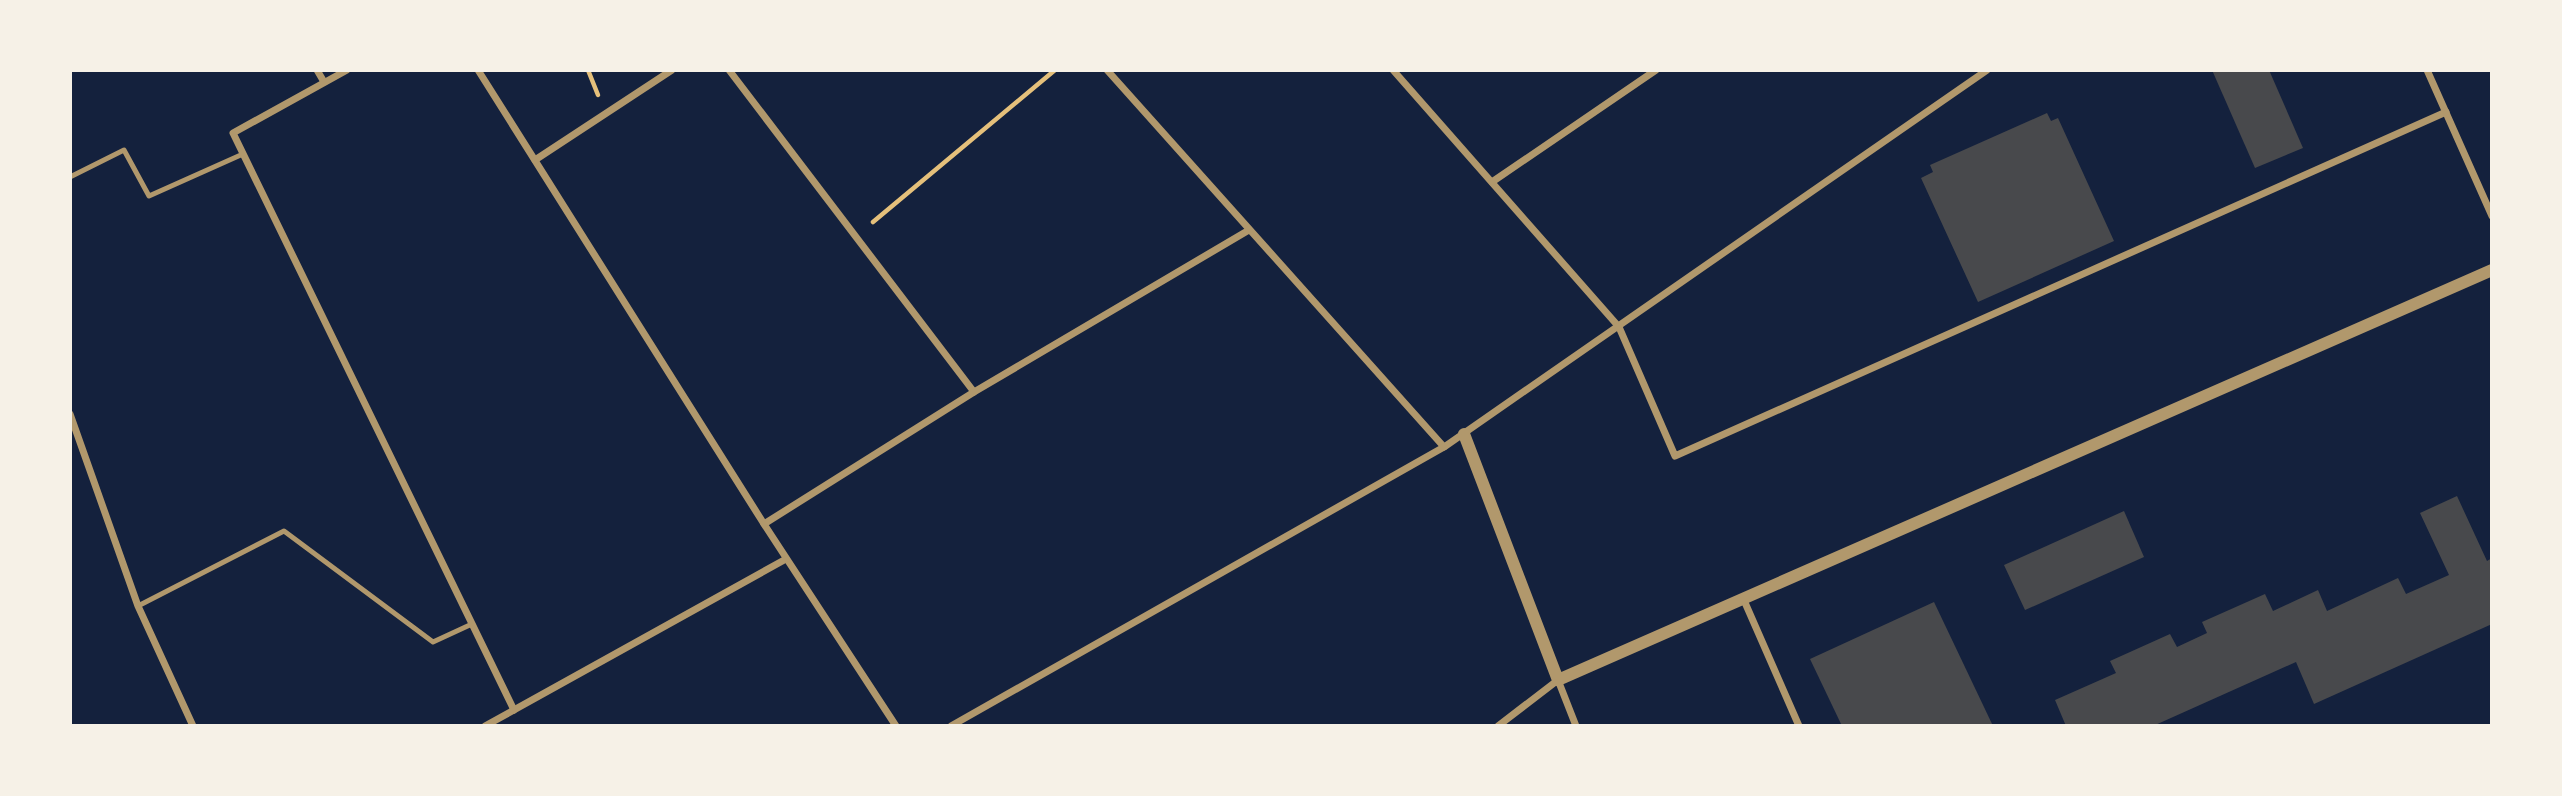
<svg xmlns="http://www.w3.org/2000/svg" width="2562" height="796" font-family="'DM Sans',sans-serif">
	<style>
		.building { fill: #48494c }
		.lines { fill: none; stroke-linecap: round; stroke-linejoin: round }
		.path { stroke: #e5c07b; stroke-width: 4.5 }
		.service { stroke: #b1986c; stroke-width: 5 }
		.minor { stroke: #b1986c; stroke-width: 7 }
		.tertiary { stroke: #b1986c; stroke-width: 12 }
	</style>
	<rect width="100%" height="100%" fill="#14213d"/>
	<g class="building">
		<path d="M2212,70H2269L2303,148L2255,168Z"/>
		<path d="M2047,113L2051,121L2058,118L2114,241L1978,302L1921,178L1933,172L1930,165Z"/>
		<path d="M2457,496L2487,561L2492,558V624L2314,704L2296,662L2153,726H2066L2055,700L2116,673L2110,661L2170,634L2177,647L2207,633L2202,622L2265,594L2273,611L2318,590L2327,611L2398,578L2406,594L2449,575L2420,513Z"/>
		<path d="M2124,511L2144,557L2025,610L2004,565Z"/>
		<path d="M1934,602L1993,726H1842L1810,659Z"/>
	</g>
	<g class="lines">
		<g class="path">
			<path d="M588,70L598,95"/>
			<path d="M873,222L1055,70"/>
		</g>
		<g class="service">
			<path d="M70,177L124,150L149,196L243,154"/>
			<path d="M138,606L284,531L433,642L472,624"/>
		</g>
		<g class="minor">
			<path d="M317,70L324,82"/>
			<path d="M347,70L233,133L514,710"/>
			<path d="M478,70L764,524L896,726"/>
			<path d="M729,70L974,392"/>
			<path d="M1107,70L1444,447"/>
			<path d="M1393,70L1619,327L1675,456L2446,112"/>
			<path d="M2427,70L2492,216"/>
			<path d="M535,160L672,70"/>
			<path d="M1492,182L1656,70"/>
			<path d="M70,414L138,606L193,726"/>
			<path d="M764,524L974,392L1249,230"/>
			<path d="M1743,598L1799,726"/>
			<path d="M485,726L786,559"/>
			<path d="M951,726L1444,447L1987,70"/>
			<path d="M1498,726L1558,680L1576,726"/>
		</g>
		<path class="tertiary" d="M1464,434L1558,680L2492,270"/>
	</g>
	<rect width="2562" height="796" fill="none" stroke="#f6f1e7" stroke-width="144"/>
</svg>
